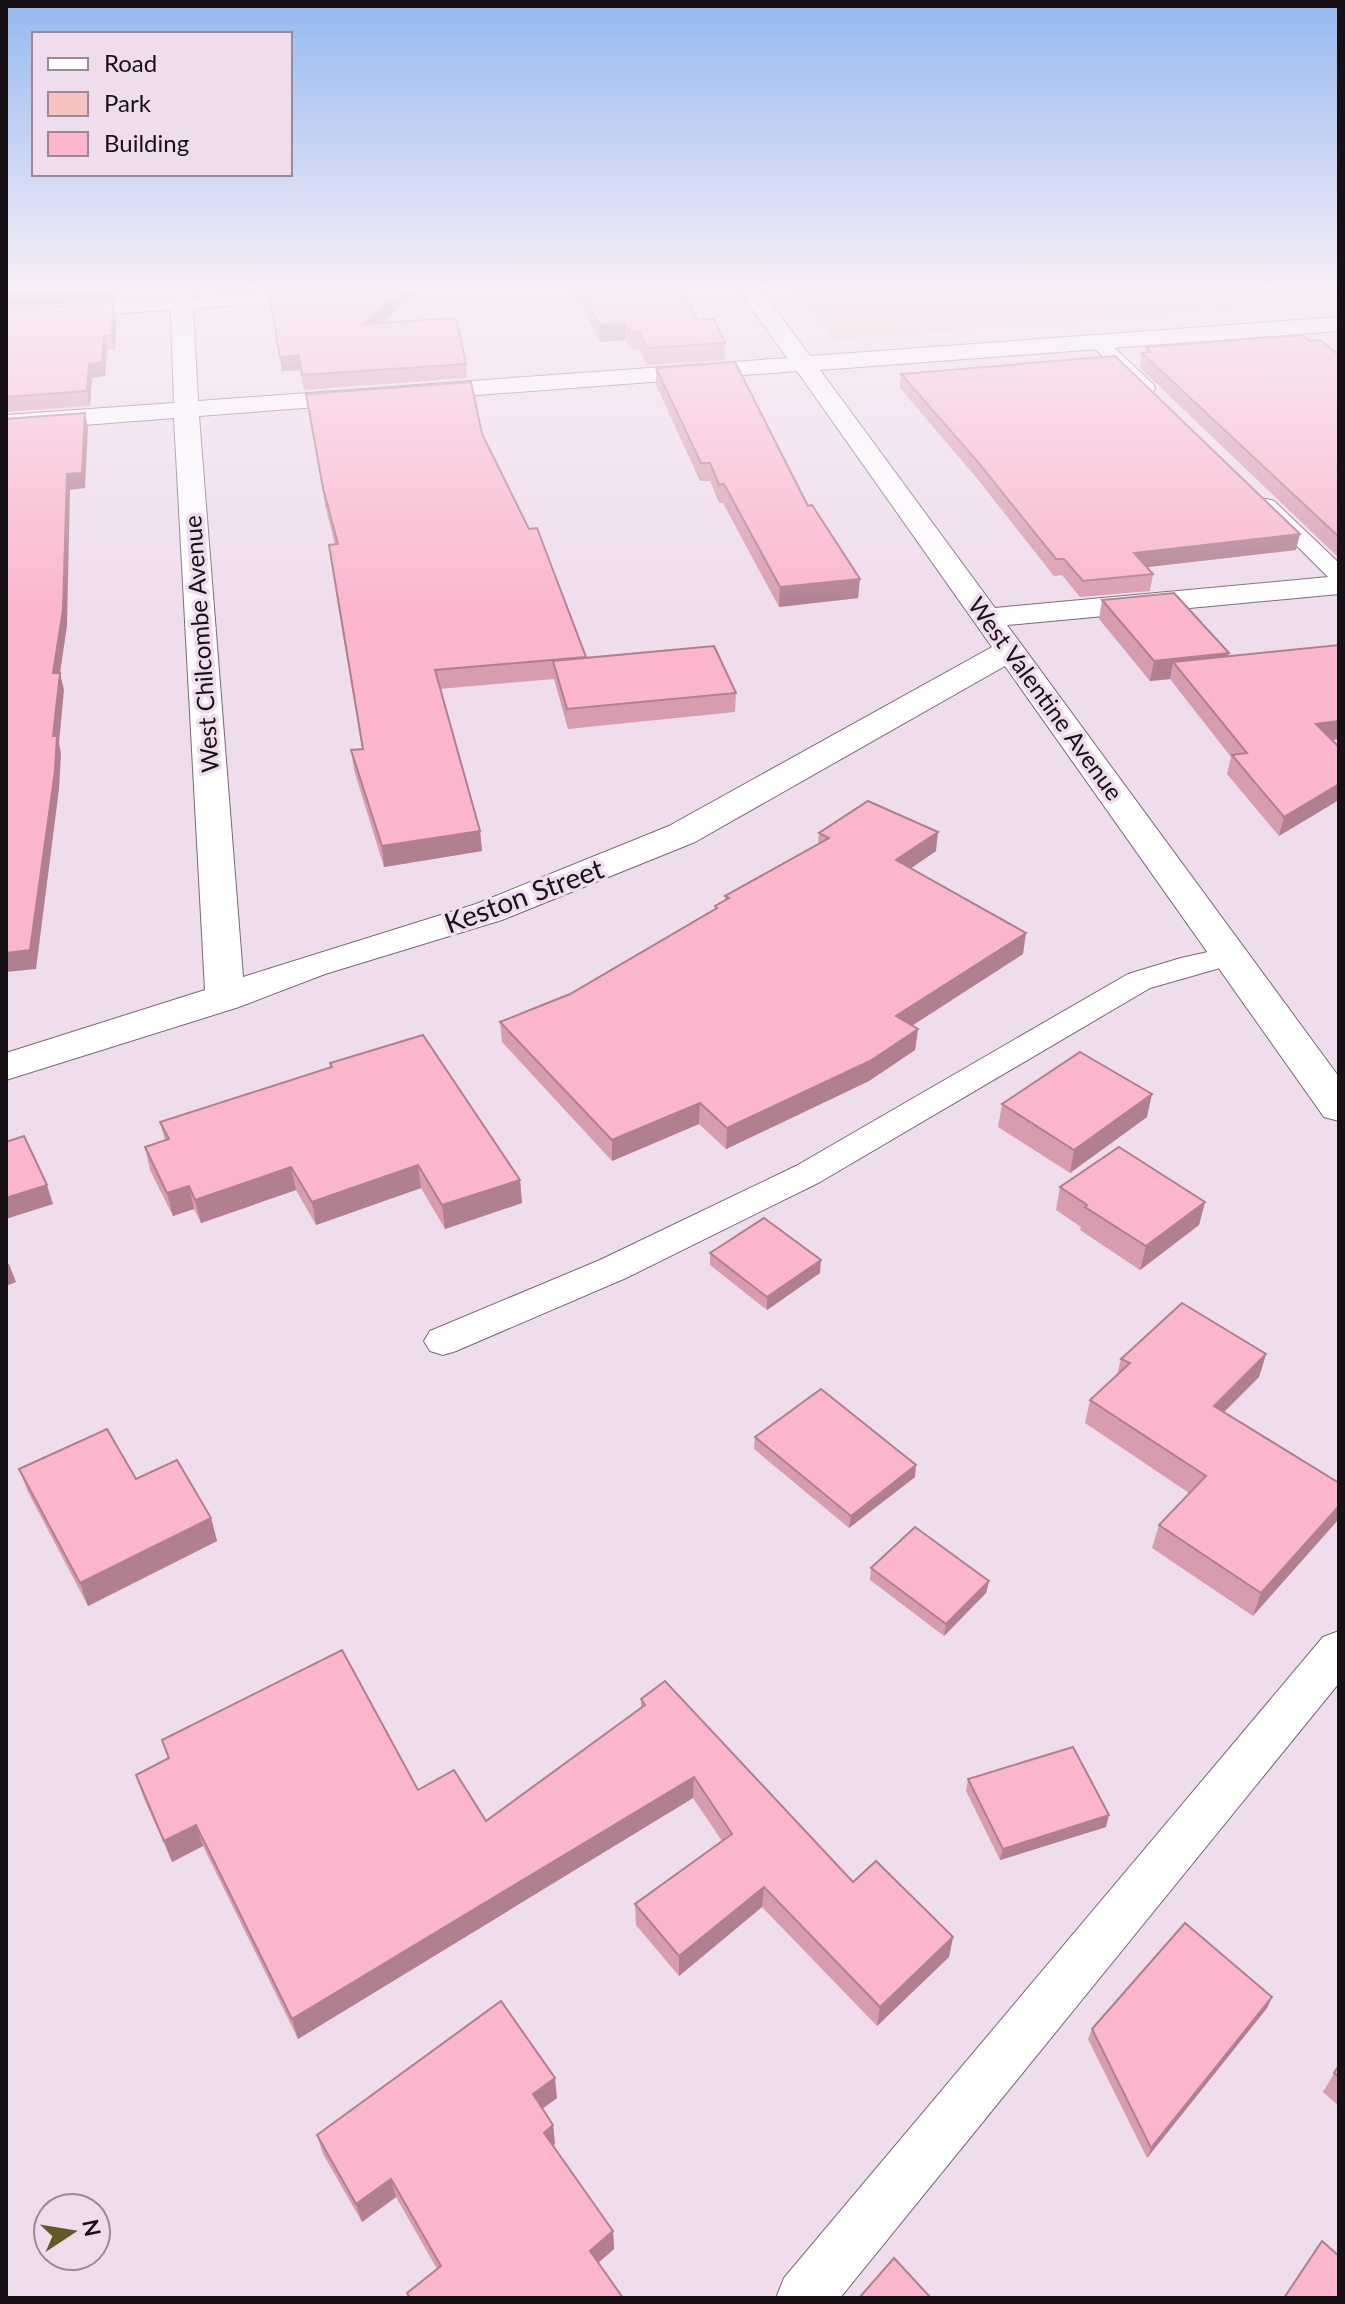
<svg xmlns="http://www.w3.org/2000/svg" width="1345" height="2304" font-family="Lato,sans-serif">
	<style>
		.green { fill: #f7c3c0 }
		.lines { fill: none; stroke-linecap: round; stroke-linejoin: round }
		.service-casing { stroke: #796877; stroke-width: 2 }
		.minor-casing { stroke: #796877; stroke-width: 2 }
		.service { fill: #fff; fill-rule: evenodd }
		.minor { fill: #fff; fill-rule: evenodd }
		.wall { fill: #d89cb0 }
		.shaded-wall { fill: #b07f90 }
		.building { fill: #fbb5cd; stroke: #b07f90; stroke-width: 2 }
		.labels { text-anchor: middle; stroke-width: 7; stroke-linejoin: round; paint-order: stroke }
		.far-street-label { font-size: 24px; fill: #171016; stroke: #efdced }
		.street-label { font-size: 28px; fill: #171016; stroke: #efdced }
	</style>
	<rect width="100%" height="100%" fill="#efdced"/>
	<path class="green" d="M794,290H1339V301L834,340Z"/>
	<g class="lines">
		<defs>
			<g id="service">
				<path d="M310,290H397L389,295L6,321V311Z"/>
				<path d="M1097,336L1103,337L1153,384L1155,388L1153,392H1139L1091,345L1088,341L1091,337Z"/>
				<path d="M1267,499L1274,501L1339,563V582L1331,580L1256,505L1260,501Z"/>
				<path d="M1230,947L1241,950L1245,956L1241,962L1150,988L820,1182L626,1278L456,1351L443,1355L430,1351L424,1341L430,1331L600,1260L796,1166L1128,974L1181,958Z"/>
				<path d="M1339,1631V1683L840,2298H776L784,2278L1323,1637Z"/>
			</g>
			<path id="minor" d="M170,290H192L198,401L787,358L739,290H761L810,356L1339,317V331L820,370L995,608L1339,576V594L1007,625L1339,1077V1121L1324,1117L1005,666L695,842L502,920L325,974L239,1007L6,1080V1053L205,990L174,418L6,431V415L174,403ZM797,371L992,647L669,826L476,904L243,977L199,416Z"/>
		</defs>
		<use href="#service" class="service-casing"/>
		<use href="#minor" class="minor-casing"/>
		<use href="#service" class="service"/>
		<use href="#minor" class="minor"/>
	</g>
	<g class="wall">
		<path d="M573,290H681L698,320L725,343V360L647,365L639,349H630L625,340L600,342Z"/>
		<path d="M269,292L383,322L466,364L467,378L304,390L300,370L282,371Z"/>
		<path d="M6,310L116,317L115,350H107L105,376L92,378L90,406L6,412Z"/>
		<path d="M1310,341L1339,355V558L1140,368L1142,353H1145L1146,347Z"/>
		<path d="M656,368L808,506L858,598L779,607L723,503H719L710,481H700L656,385Z"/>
		<path d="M901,374L1296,550L1147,567L1153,574L1150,591L1080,597L1062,575L1054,576L975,476L900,388Z"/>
		<path d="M306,394L482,434L586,658L736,693L735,712L568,729L554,679L440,689L480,831L482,851L384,867L354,770L351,750L362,749L331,563L329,545H335L325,505Z"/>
		<path d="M1102,600L1229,653L1228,657L1339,739L1332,740L1279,836L1227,774L1231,757L1170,679L1150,681L1099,619Z"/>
		<path d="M819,833L936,851L911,868L1023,954L912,1026L918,1029L915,1050L869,1081L726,1149L699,1124L612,1161L502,1042L500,1022L570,994L715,909V906L725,900V896L818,844Z"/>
		<path d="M330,1063L520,1180L522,1203L445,1229L421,1188L316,1225L296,1190L201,1223L194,1209L173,1216L150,1170L145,1147L165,1140L160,1122L331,1067Z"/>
		<path d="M1002,1104L1147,1117L1070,1173L998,1127Z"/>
		<path d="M1060,1187L1205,1202L1199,1225L1140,1270L1080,1230L1081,1227L1056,1210Z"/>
		<path d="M710,1253L820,1273L767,1310L710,1265Z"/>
		<path d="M1266,1354L1259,1377L1224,1412L1339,1483L1253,1616L1152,1548L1159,1525L1189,1493L1085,1423L1090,1400L1117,1375L1121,1359Z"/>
		<path d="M755,1437L915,1477L849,1528L754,1449Z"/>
		<path d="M19,1469L211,1518L217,1541L88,1606L28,1492Z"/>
		<path d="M871,1568L989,1581L986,1593L944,1636L870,1580Z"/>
		<path d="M641,1699L853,1882L953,1937L949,1957L877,2026L762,1907L679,1976L636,1925L635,1904L722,1841L693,1798L298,2039L203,1846L172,1862L143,1796L136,1775L168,1759L162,1740L418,1790L486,1821L641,1708Z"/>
		<path d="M968,1779L1106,1827L1000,1860L966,1791Z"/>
		<path d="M1272,1997L1267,2008L1147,2158L1088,2039L1092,2029Z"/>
		<path d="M1339,2065V2106L1323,2092Z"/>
		<path d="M557,2098L542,2109L553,2125L555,2144L553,2146L613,2231L614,2249L598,2263L623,2298H408L407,2293L437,2269L396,2197L362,2222L323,2154L317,2135Z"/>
	</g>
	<g class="shaded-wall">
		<path d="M63,290H116V300L6,308V294Z"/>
		<path d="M403,290H420L365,338L363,324Z"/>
		<path d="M113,303L116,317L115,350L112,336Z"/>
		<path d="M625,324V340L600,342L599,325Z"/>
		<path d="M104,336L107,350L105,376L92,378L90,406L87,391L89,364Z"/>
		<path d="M299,355L300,370L282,371L280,357Z"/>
		<path d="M85,413L88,428L85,488L70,490L67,626L60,673L64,690L59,743L61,754L59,789L36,969L6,972V953L53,736V673L67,474Z"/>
		<path d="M1300,534L1296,550L1131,569L1134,553Z"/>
		<path d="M860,579L858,598L779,607L780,587Z"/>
		<path d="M1229,653L1224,673L1173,662L1170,679L1150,681L1154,661Z"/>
		<path d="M1339,721V739L1312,743L1316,724Z"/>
		<path d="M1339,784V800L1279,836L1284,817Z"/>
		<path d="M480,831L482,851L384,867L382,846Z"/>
		<path d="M938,832L936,851L894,880L896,860Z"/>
		<path d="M1026,933L1023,954L894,1037L896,1016Z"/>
		<path d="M918,1029L915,1050L869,1081L726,1149L727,1128Z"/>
		<path d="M1152,1094L1147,1117L1070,1173L1074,1150Z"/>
		<path d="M700,1103L699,1124L612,1161V1140Z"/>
		<path d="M418,1165L421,1188L316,1225L312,1202Z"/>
		<path d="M291,1167L296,1190L201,1223L195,1200Z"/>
		<path d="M520,1180L522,1203L445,1229L442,1205Z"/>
		<path d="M47,1185L53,1204L6,1219V1198Z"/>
		<path d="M189,1186L194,1209L173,1216L167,1193Z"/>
		<path d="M1205,1202L1199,1225L1140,1270L1146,1246Z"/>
		<path d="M821,1260L820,1273L767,1310V1297Z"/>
		<path d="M9,1264L16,1282L6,1286V1265Z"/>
		<path d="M1266,1354L1259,1377L1207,1429L1214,1406Z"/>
		<path d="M916,1465L915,1477L849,1528L851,1516Z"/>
		<path d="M1339,1506V1519L1253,1616L1261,1593Z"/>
		<path d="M211,1518L217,1541L88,1606L80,1583Z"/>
		<path d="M989,1581L986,1593L944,1636L946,1624Z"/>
		<path d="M694,1777L693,1798L298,2039L292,2019Z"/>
		<path d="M1109,1815L1106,1827L1000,1860L1003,1849Z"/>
		<path d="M196,1825L203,1846L172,1862L164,1841Z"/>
		<path d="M764,1887L762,1907L679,1976V1956Z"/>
		<path d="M953,1937L949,1957L877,2026L880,2007Z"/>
		<path d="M1272,1997L1267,2008L1147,2158L1151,2148Z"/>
		<path d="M555,2078L557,2098L535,2114L533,2094Z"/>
		<path d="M553,2125L555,2144L546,2152L544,2133Z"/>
		<path d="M391,2179L396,2197L362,2222L356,2204Z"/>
		<path d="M613,2231L614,2249L591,2269L590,2251Z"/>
	</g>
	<g class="building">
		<path d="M6,290H63L6,294Z"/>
		<path d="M297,290H403L363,324L456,318L466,364L302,375L299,355L280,357L269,292Z"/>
		<path d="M581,290H681L698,320L714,319L725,343L647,348L639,332L630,333L625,324L599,325Z"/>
		<path d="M113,303L112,336H104L102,362L89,364L87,391L6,397V310Z"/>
		<path d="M1302,335L1310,341L1320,340L1339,355V537L1142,353L1151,352L1146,347Z"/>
		<path d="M1115,356L1300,534L1134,553L1153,574L1083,581L1064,559H1056L977,461L901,374Z"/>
		<path d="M735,362L808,506L812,505L860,579L780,587L724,484L719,485L710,463H701L656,368Z"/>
		<path d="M471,382L482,434L529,529L537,528L586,657L435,670L480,831L382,846L351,750L363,749L329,545L338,544L323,488L306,394Z"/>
		<path d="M85,413L82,473L67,474L63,610L53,673H60L53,736H57L55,771L30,950L6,953V419Z"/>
		<path d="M1174,593L1229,653L1154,661L1102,600Z"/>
		<path d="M1339,645V721L1316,724L1339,747V784L1284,817L1232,755L1247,753L1173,662Z"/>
		<path d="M714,646L736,693L567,709L553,661Z"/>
		<path d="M868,801L938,832L896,860L1026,933L896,1016L918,1029L870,1061L727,1128L700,1103L612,1140L500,1022L570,994L717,908L715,906L729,898L725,896L829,838L819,833Z"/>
		<path d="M423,1035L520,1180L442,1205L418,1165L312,1202L291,1167L195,1200L189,1186L167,1193L145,1147L169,1139L160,1122L332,1067L330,1063Z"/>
		<path d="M1080,1052L1152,1094L1074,1150L1002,1104Z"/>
		<path d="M24,1136L47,1185L6,1198V1142Z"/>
		<path d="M1119,1147L1205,1202L1146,1246L1085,1207L1087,1205L1060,1187Z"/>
		<path d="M764,1218L821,1260L767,1297L710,1253Z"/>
		<path d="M1182,1303L1266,1354L1214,1406L1339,1483V1506L1261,1593L1159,1525L1206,1476L1090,1400L1130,1363L1121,1359Z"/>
		<path d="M821,1389L916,1465L851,1516L755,1437Z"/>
		<path d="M107,1429L136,1479L177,1460L211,1518L80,1583L19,1469Z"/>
		<path d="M915,1527L989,1581L946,1624L871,1568Z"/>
		<path d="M342,1650L418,1790L454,1770L486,1821L645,1705L641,1699L665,1681L853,1882L876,1861L953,1937L880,2007L764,1887L679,1956L635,1904L732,1834L694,1777L292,2019L196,1825L164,1841L136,1775L169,1758L162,1740Z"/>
		<path d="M1073,1747L1109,1815L1003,1849L968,1779Z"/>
		<path d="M1185,1923L1272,1997L1151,2148L1092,2029Z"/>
		<path d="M501,2001L555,2078L533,2094L553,2125L544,2133L613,2231L590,2251L623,2298H410L407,2293L441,2266L391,2179L356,2204L317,2135Z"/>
		<path d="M1339,2065V2077L1334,2073Z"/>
		<path d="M1322,2241L1339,2256V2298H1284Z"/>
		<path d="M894,2258L931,2298H859Z"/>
	</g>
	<linearGradient id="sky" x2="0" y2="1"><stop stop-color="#95b9f0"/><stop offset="0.47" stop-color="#f8eff7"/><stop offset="1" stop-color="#f8eff7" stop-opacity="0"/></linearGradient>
	<rect width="1345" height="613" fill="url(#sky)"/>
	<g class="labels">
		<g class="far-street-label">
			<text transform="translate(202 644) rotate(-94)" y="8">West Chilcombe Avenue</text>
			<text transform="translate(1045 699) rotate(54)" y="8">West Valentine Avenue</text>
		</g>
		<g class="street-label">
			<text transform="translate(524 896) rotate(-20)" y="10">Keston Street</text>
		</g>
	</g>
	<rect width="1345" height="2304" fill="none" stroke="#171016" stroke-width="16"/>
	<rect x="32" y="32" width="260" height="144" fill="#efdced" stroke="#998a97" stroke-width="2"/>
	<rect x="48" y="58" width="40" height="12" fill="#ffffff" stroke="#998a97" stroke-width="2"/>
	<text x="104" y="72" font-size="24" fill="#171016">Road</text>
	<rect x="48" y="92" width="40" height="24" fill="#f7c3c0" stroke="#998a97" stroke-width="2"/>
	<text x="104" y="112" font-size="24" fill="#171016">Park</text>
	<rect x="48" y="132" width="40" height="24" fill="#fbb5cd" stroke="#998a97" stroke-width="2"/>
	<text x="104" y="152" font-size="24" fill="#171016">Building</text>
	<g transform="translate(72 2232) rotate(78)"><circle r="38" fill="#efdced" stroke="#998a97" stroke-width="2"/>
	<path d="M0-6L14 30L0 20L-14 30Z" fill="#625a26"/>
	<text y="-12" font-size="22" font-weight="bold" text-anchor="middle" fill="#171016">N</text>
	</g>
</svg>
